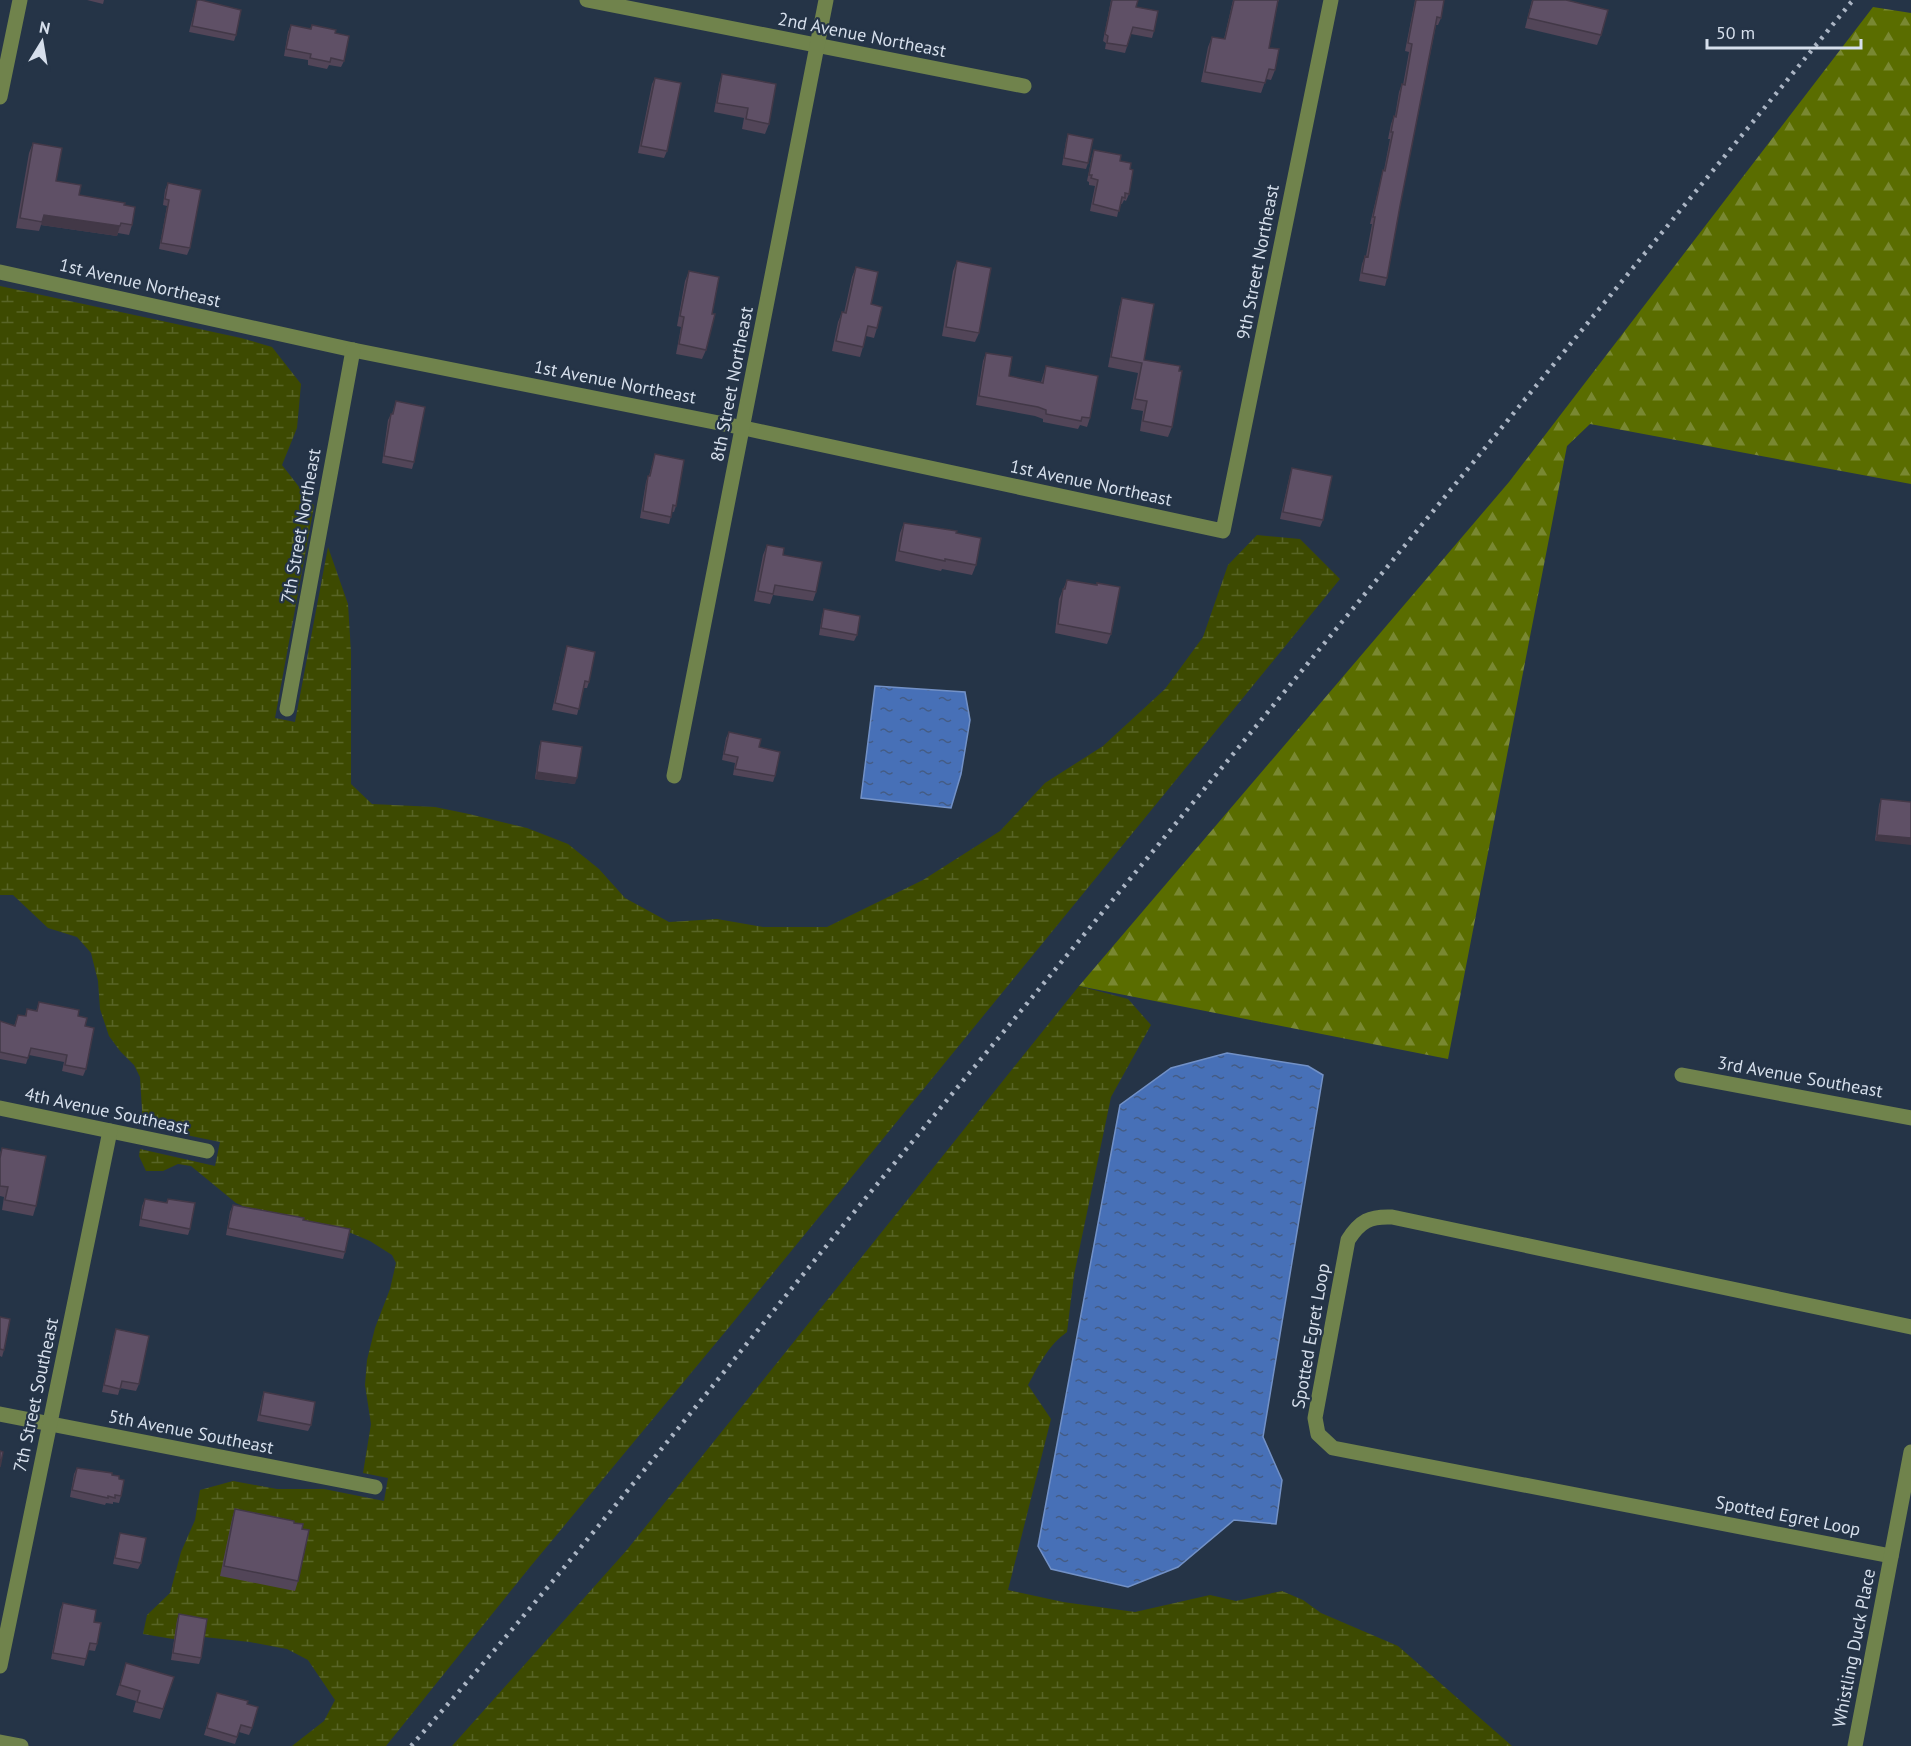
<svg xmlns="http://www.w3.org/2000/svg" width="1911" height="1746" font-family="'PT Sans',sans-serif">
	<style>
		.forest { fill: url(#forest-firs) }
		.wetland { fill: url(#wetland-marsh) }
		.water { fill: url(#water-ripples); stroke: #7291c7; stroke-width: 1.5 }
		.lines { fill: none; stroke-linecap: round; stroke-linejoin: round }
		.minor { stroke: #70834c; stroke-width: 15 }
		.rail { stroke: #abb5c4; stroke-width: 4.5; stroke-dasharray: 3 6; stroke-linecap: butt }
		.wall { fill: #524558 }
		.shaded-wall { fill: #423847 }
		.building { fill: #5f5066; stroke: #423847; stroke-width: 1.5 }
		.labels { text-anchor: middle; stroke-width: 4.5; stroke-linejoin: round; paint-order: stroke }
		.street-label { font-size: 18px; fill: #d6dfec; stroke: #253447 }
	</style>
	<defs>
		<pattern id="forest-firs" width="22" height="20" patternUnits="userSpaceOnUse" patternTransform="scale(1.5)"><rect width="22" height="20" fill="#5a6d00"/><path d="M5 1l3.5 6h-7zM16 11l3.5 6h-7z" fill="#798832"/></pattern>
		<pattern id="wetland-marsh" width="20" height="14" patternUnits="userSpaceOnUse" patternTransform="scale(1.5)"><rect width="20" height="14" fill="#3d4a01"/><path d="M1 5h8M5 5V1M11 12h8M15 12V8" fill="none" stroke="#586426"/></pattern>
		<pattern id="water-ripples" width="26" height="14" patternUnits="userSpaceOnUse" patternTransform="scale(1.5)"><rect width="26" height="14" fill="#4770b7"/><path d="M2 4q2-2 4 0t4 0M15 11q2-2 4 0t4 0" fill="none" stroke="#445c85"/></pattern>
	</defs>
	<rect width="100%" height="100%" fill="#253447"/>
	<path class="forest" d="M1873,7L1911,13V484L1590,424L1567,446L1448,1059L1079,986L1509,482Z"/>
	<g class="wetland">
		<path d="M0,286L241,338L272,347L301,384L297,428L282,465L314,506L275,718L295,722L328,547L348,604L351,652V784L372,804L435,807L469,814L527,828L568,844L599,869L625,898L669,922L717,919L763,927H827L923,880L1000,831L1045,783L1103,746L1165,689L1203,637L1228,565L1257,535L1300,539L1340,579L730,1326L530,1567L386,1746H292L324,1721L335,1700L308,1660L287,1649L250,1642L204,1637L173,1639L143,1634L147,1615L170,1593L181,1552L195,1520L200,1490L233,1481L277,1489H324L384,1501L388,1478L363,1473L371,1424L365,1385L367,1360L375,1328L390,1289L396,1263L392,1255L370,1241L339,1228L256,1212L236,1203L191,1166L178,1164L163,1171H146L139,1156L140,1149L215,1166L220,1142L143,1126L140,1077L134,1065L120,1051L109,1036L100,1009L98,981L91,953L77,937L48,928L13,895H0Z"/>
		<path d="M1079,986L1128,999L1151,1025L1111,1097L1074,1275L1067,1332C1048,1345 1039,1365 1028,1385L1051,1419L1008,1590L1063,1602L1135,1612L1210,1595L1236,1601L1282,1591L1303,1600L1321,1613L1398,1646L1512,1746H452L626,1551Z"/>
	</g>
	<g class="water">
		<path d="M875,686L965,692L970,720L961,774L951,808L861,798Z"/>
		<path d="M1227,1053L1308,1066L1323,1075L1263,1437L1282,1480L1276,1524L1234,1520L1178,1567L1128,1587L1051,1569L1038,1546L1120,1105L1171,1068Z"/>
	</g>
	<g class="lines">
		<g class="minor">
			<path d="M587,0L1024,86"/>
			<path d="M0,97L20,0"/>
			<path d="M0,272L353,350L744,428L1223,531L1331,0"/>
			<path d="M287,709L353,350"/>
			<path d="M674,776L826,0"/>
			<path d="M1682,1075L1911,1118"/>
			<path d="M0,1108L207,1151"/>
			<path d="M0,1414L375,1487"/>
			<path d="M1891,1556L1333,1448L1318,1434L1315,1418L1348,1240C1360,1221 1370,1216 1392,1217L1911,1327"/>
			<path d="M0,1666L110,1131"/>
			<path d="M0,1742L21,1746"/>
			<path d="M1855,1746L1911,1452"/>
		</g>
		<path class="rail" d="M411,1746C580,1556 735,1355 898,1159C1218,774 1535,387 1853,0"/>
	</g>
	<g class="wall">
		<path d="M87,0H104L103,4Z"/>
		<path d="M197,0L236,35L234,41L189,32Z"/>
		<path d="M1111,0H1138L1136,7L1154,31L1152,38L1131,34L1125,53L1105,49L1106,43L1103,41Z"/>
		<path d="M1233,0H1279L1278,2L1269,48L1275,70L1271,80L1266,79L1261,93L1201,82L1208,47L1212,37L1224,39Z"/>
		<path d="M1415,0H1444L1441,18L1438,25H1436L1400,206L1387,278L1385,286L1359,281L1362,264L1365,256H1366L1372,224H1370L1381,178L1384,170L1390,139H1388L1391,124L1394,116H1395L1399,92L1402,84L1403,85L1409,52L1405,51Z"/>
		<path d="M1532,0H1566L1601,35L1597,45L1525,28Z"/>
		<path d="M291,25L310,29L312,25L335,33L344,61L341,67L329,65L327,69L308,65V60L284,56L288,32Z"/>
		<path d="M722,74L769,124L765,134L742,129L744,118L714,112L719,84Z"/>
		<path d="M655,78L667,151L664,158L638,153L652,84Z"/>
		<path d="M1068,134L1088,163L1086,169L1062,165L1066,141Z"/>
		<path d="M33,143L56,181L79,195L124,205L132,225L129,235L118,233L117,236L41,225L39,231L16,228L29,153Z"/>
		<path d="M1094,150L1120,161L1130,169L1129,194L1126,201L1124,200L1122,204H1120L1117,217L1090,211L1095,186L1089,185V182L1087,181L1092,156Z"/>
		<path d="M168,183L190,248L187,255L159,249L167,206L163,205L165,190Z"/>
		<path d="M957,261L979,333L975,342L942,336L953,271Z"/>
		<path d="M856,267L871,304L877,328L874,338L866,336L863,347L860,357L832,351L838,322L842,312L844,313L852,277Z"/>
		<path d="M689,271L712,314L706,350L702,359L676,354L681,327L677,326L685,281Z"/>
		<path d="M1122,298L1144,360L1172,427L1168,437L1140,431L1143,411L1131,409L1138,373L1108,367L1119,308Z"/>
		<path d="M986,353L1009,376L1041,382L1046,366L1090,418L1087,427L1080,425L1078,429L1043,422V419L1035,416L976,405L983,361Z"/>
		<path d="M396,401L414,462L412,469L382,463L388,420L391,414H392Z"/>
		<path d="M655,454L676,506L674,512H672L669,524L640,518L646,482L648,476H649Z"/>
		<path d="M1292,468L1323,520L1320,527L1280,519L1290,474Z"/>
		<path d="M904,523L956,533L976,565L972,575L942,569L941,571L895,561L900,533Z"/>
		<path d="M767,545L816,592L813,601L773,595L770,604L754,601L763,555Z"/>
		<path d="M1067,580L1111,634L1107,644L1055,633L1059,599Z"/>
		<path d="M824,609L857,635L854,641L819,635L822,616Z"/>
		<path d="M567,646L589,682L587,688H584L577,715L552,710L565,653Z"/>
		<path d="M729,732L759,747L775,776L773,782L733,775L735,763L722,760L726,738Z"/>
		<path d="M541,741L575,784L535,779L539,747Z"/>
		<path d="M1881,799L1911,802L1875,841L1879,805Z"/>
		<path d="M39,1002L78,1016L85,1026L86,1069L83,1076L62,1071L64,1062L29,1055L26,1064L0,1059V1021L14,1026L18,1015L25,1016L27,1009L36,1011Z"/>
		<path d="M2,1148L36,1206L33,1216L2,1210L4,1197L0,1196V1153Z"/>
		<path d="M145,1199L166,1203L168,1199L190,1229L188,1235L139,1226L142,1206Z"/>
		<path d="M233,1205L303,1220L345,1252L343,1259L226,1235L230,1212Z"/>
		<path d="M0,1317L4,1350L2,1357L0,1356Z"/>
		<path d="M116,1329L139,1384L136,1391L120,1388L118,1395L102,1392L114,1335Z"/>
		<path d="M264,1392L311,1425L308,1431L257,1421L262,1398Z"/>
		<path d="M77,1468L112,1475L119,1479L121,1496L119,1503L113,1502V1504L106,1503L105,1505L70,1497L74,1474Z"/>
		<path d="M235,1509L294,1523L302,1529L298,1581L295,1591L220,1576L232,1519Z"/>
		<path d="M120,1533L141,1563L138,1569L113,1564L118,1540Z"/>
		<path d="M63,1603L94,1622L97,1644L95,1651L88,1650L84,1666L51,1659L60,1610Z"/>
		<path d="M179,1614L201,1658L199,1664L171,1660L177,1620Z"/>
		<path d="M126,1663L174,1677L160,1719L133,1712L136,1701L116,1695Z"/>
		<path d="M217,1693L247,1704L252,1728L249,1735L239,1732L235,1744L204,1735Z"/>
	</g>
	<g class="shaded-wall">
		<path d="M44,215L120,226L117,236L41,225Z"/>
		<path d="M537,772L577,778L575,784L535,779Z"/>
		<path d="M1877,835L1911,838V845L1875,841Z"/>
	</g>
	<g class="building">
		<path d="M197,0H201L241,10L236,35L192,26Z"/>
		<path d="M1112,0H1138L1136,7L1158,11L1154,31L1133,27L1127,46L1107,43L1108,36L1105,34Z"/>
		<path d="M1234,0H1278L1269,48L1279,49L1275,70L1269,69L1265,83L1205,72L1212,37L1225,39Z"/>
		<path d="M1416,0H1444L1441,18L1437,17L1400,206L1387,278L1362,273L1365,256L1368,257L1375,217H1373L1383,170L1385,171L1393,132H1391L1394,116L1396,117L1402,84L1405,85L1412,44L1408,43Z"/>
		<path d="M1533,0H1566L1608,10L1601,35L1528,18Z"/>
		<path d="M291,25L311,29L312,25L336,30L335,33L349,36L344,61L331,58L330,62L310,58L311,54L286,49Z"/>
		<path d="M722,74L776,84L769,124L746,119L748,108L717,103Z"/>
		<path d="M655,78L681,83L667,151L641,146Z"/>
		<path d="M1068,134L1093,139L1088,163L1064,158Z"/>
		<path d="M33,143L62,148L56,181L81,185L79,195L125,203L124,205L135,207L132,225L121,223L120,226L44,215L42,222L20,218Z"/>
		<path d="M1094,150L1121,155L1120,161L1131,163L1130,169L1133,170L1129,194L1125,193V198L1122,197L1119,211L1093,204L1098,180L1091,178L1092,175H1089Z"/>
		<path d="M168,183L201,190L190,248L161,243L169,200L165,199Z"/>
		<path d="M957,261L991,268L979,333L946,327Z"/>
		<path d="M856,267L878,272L871,304L882,307L877,328L868,326L863,347L836,341L842,312L846,313Z"/>
		<path d="M689,271L719,277L712,314H715L706,350L679,344L684,317L680,316Z"/>
		<path d="M1122,298L1154,304L1144,360L1180,366L1179,371H1182L1172,427L1143,421L1147,401L1135,399L1142,363L1111,357Z"/>
		<path d="M986,353L1012,357L1009,376L1043,383L1046,366L1098,376L1090,418L1082,417L1081,421L1046,414V410L1038,407L979,396Z"/>
		<path d="M396,401L425,407L414,462L384,456L391,414H393Z"/>
		<path d="M655,454L684,460L676,506L673,505L671,517L643,511L648,476H650Z"/>
		<path d="M1292,468L1332,476L1323,520L1283,512Z"/>
		<path d="M904,523L957,531L956,533L981,538L976,565L945,559V561L899,551Z"/>
		<path d="M767,545L784,548L783,555L822,562L816,592L775,585L773,594L758,591Z"/>
		<path d="M1067,580L1097,585V583L1120,587L1111,634L1058,624L1063,589H1065Z"/>
		<path d="M824,609L860,616L857,635L821,628Z"/>
		<path d="M567,646L595,652L589,682L585,681L579,709L555,703Z"/>
		<path d="M729,732L761,739L759,747L780,752L775,776L735,769L738,757L724,754Z"/>
		<path d="M541,741L582,747L577,778L537,772Z"/>
		<path d="M1881,799L1911,802V838L1877,835Z"/>
		<path d="M39,1002L79,1010L78,1016L87,1018L85,1026L94,1028L86,1069L65,1065L67,1055L31,1048L28,1058L0,1052V1021L15,1026L18,1015L26,1016L27,1009L37,1011Z"/>
		<path d="M2,1148L46,1156L36,1206L5,1200L8,1187L0,1186V1158Z"/>
		<path d="M145,1199L167,1203L168,1199L195,1203L190,1229L141,1219Z"/>
		<path d="M233,1205L304,1218L303,1220L350,1229L345,1252L228,1228Z"/>
		<path d="M0,1317L10,1319L4,1350L0,1349Z"/>
		<path d="M116,1329L149,1336L139,1384L122,1381L120,1389L104,1385Z"/>
		<path d="M264,1392L315,1402L311,1425L260,1415Z"/>
		<path d="M0,1451L3,1452L0,1467Z"/>
		<path d="M77,1468L112,1473V1475L119,1476V1479L124,1480L121,1496L115,1495V1498L108,1496V1498L72,1490Z"/>
		<path d="M235,1509L294,1521V1523L303,1524L302,1529L309,1530L298,1581L224,1566Z"/>
		<path d="M120,1533L146,1538L141,1563L115,1558Z"/>
		<path d="M63,1603L96,1610L94,1622L101,1623L97,1644L90,1643L86,1659L53,1653Z"/>
		<path d="M179,1614L207,1619L201,1658L173,1653Z"/>
		<path d="M126,1663L174,1677L163,1709L137,1702L140,1691L120,1685Z"/>
		<path d="M217,1693L248,1701L247,1704L258,1707L252,1728L241,1725L237,1737L207,1728Z"/>
	</g>
	<g class="labels">
		<g class="street-label">
			<text transform="translate(862 35) rotate(11)" y="6">2nd Avenue Northeast</text>
			<text transform="translate(1258 262) rotate(-79)" y="6">9th Street Northeast</text>
			<text transform="translate(140 283) rotate(13)" y="6">1st Avenue Northeast</text>
			<text transform="translate(615 382) rotate(11)" y="6">1st Avenue Northeast</text>
			<text transform="translate(732 384) rotate(-79)" y="6">8th Street Northeast</text>
			<text transform="translate(1091 483) rotate(12)" y="6">1st Avenue Northeast</text>
			<text transform="translate(301 526) rotate(-80)" y="6">7th Street Northeast</text>
			<text transform="translate(1800 1077) rotate(10)" y="6">3rd Avenue Southeast</text>
			<text transform="translate(107 1111) rotate(12)" y="6">4th Avenue Southeast</text>
			<text transform="translate(1311 1336) rotate(-80)" y="6">Spotted Egret Loop</text>
			<text transform="translate(36 1395) rotate(-78)" y="6">7th Street Southeast</text>
			<text transform="translate(191 1432) rotate(11)" y="6">5th Avenue Southeast</text>
			<text transform="translate(1788 1516) rotate(11)" y="6">Spotted Egret Loop</text>
			<text transform="translate(1854 1648) rotate(-79)" y="6">Whistling Duck Place</text>
		</g>
	</g>
	<g transform="translate(42 42) rotate(11)" stroke="#253447" stroke-width="4.5" paint-order="stroke">
	<path d="M0-4.5L10 22L0 15L-10 22Z" fill="#d6dfec"/>
	<text y="-9" font-size="16" font-weight="bold" text-anchor="middle" fill="#d6dfec">N</text>
	</g>
	<path d="M1707 39v9h154v-9" fill="none" stroke="#d6dfec" stroke-width="3"/>
	<text x="1716" y="39" font-size="18" fill="#d6dfec" stroke="#253447" stroke-width="4.5" paint-order="stroke">50 m</text>
</svg>
